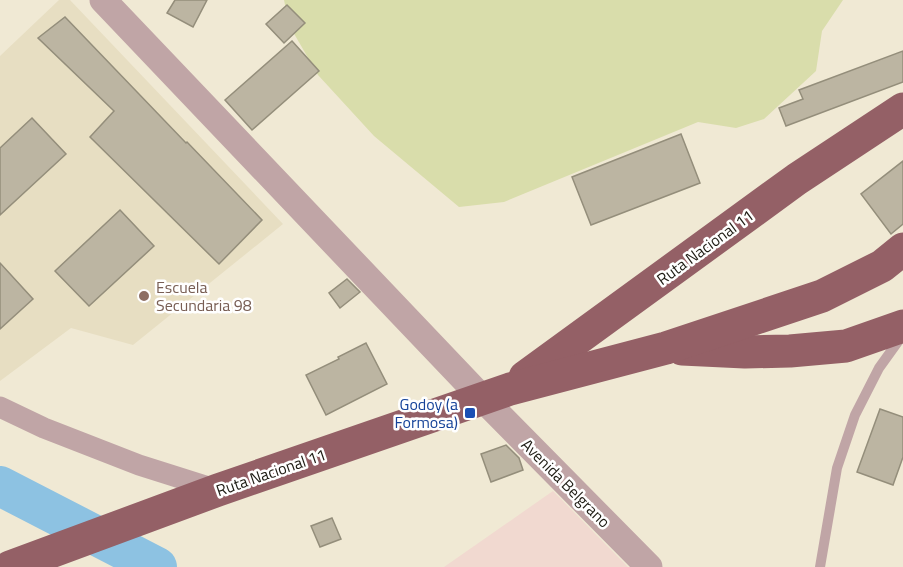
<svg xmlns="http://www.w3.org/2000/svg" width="903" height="567" font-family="'Titillium Web',sans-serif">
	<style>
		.built { fill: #e7dec2 }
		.industrial { fill: #f1d9d0 }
		.green { fill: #d9ddab }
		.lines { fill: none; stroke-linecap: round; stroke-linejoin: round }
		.river { stroke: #8dc2e2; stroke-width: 40 }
		.building { fill: #bcb5a2; stroke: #948e7b; stroke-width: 1.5 }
		.service { stroke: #c0a5a6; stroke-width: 10 }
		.minor { stroke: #c0a5a6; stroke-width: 21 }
		.tertiary { stroke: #c0a5a6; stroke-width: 27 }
		.trunk { stroke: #946066; stroke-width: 33 }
		.education-dot { fill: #8d6e63; stroke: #fff; stroke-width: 2 }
		.transit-dot { fill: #1a4fb4; stroke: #fff; stroke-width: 2 }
		.labels { text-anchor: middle; stroke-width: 5; stroke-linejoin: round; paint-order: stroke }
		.street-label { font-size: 16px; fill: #1d1b13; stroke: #fff }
		.education-label { font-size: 16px; fill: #785e54; stroke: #fff; text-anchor: start }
		.transit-label { font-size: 16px; fill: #164399; stroke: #fff; text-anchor: end }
	</style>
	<rect width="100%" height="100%" fill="#f0e9d4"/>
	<path class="built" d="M59,0H70L283,224L133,345L71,328L0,381V56Z"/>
	<path class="industrial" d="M553,491L628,567H444Z"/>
	<path class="green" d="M284,0H843L822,31L816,71L764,119L736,128L698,122L504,202L459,207L374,136L318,75L289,25Z"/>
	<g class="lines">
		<path class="river" d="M0,486L157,567"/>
	</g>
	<g class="building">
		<path d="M175,0H207L193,27L167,13Z"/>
		<path d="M287,5L305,23L284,43L266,24Z"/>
		<path d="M65,17L186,143L187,142L262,220L219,264L90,137L114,111L38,38Z"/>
		<path d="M292,41L319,71L252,130L225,100Z"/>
		<path d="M903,51V82L786,126L779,108L803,99L799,90Z"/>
		<path d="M32,118L66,154L0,215V148Z"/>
		<path d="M681,134L700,183L591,225L572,177Z"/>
		<path d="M903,161V224L891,234L861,194Z"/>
		<path d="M120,210L154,246L89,306L55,271Z"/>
		<path d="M0,263L33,299L0,329Z"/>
		<path d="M347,279L360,292L340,308L329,293Z"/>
		<path d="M366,343L387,384L326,415L306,375L339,359L338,357Z"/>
		<path d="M880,409L903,417V457L893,485L857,472Z"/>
		<path d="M506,445L519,458L523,470L491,482L481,454Z"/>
		<path d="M332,518L341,539L320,547L311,526Z"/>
	</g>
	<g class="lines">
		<path class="service" d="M820,567L837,468L855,415L879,368L902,336"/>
		<path class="minor" d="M0,407L44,428L139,465L218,490"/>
		<path class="tertiary" d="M103,0L483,399L649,567"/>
		<g class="trunk">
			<path d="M682,349L745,352L790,351L846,346L903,326"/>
			<path d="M525,377L797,179L903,109"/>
			<path d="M10,567L218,490L510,389L666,348L822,296L882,266L903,249"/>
		</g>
	</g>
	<circle class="education-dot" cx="144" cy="296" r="6"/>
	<rect class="transit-dot" x="464" y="407" width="12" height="12" rx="3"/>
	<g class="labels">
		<g class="street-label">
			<text transform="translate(705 247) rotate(-36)" y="6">Ruta Nacional 11</text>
			<text transform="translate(271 472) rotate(-19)" y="6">Ruta Nacional 11</text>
			<text transform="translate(566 483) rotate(45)" y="6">Avenida Belgrano</text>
		</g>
		<g class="education-label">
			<text x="156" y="293">Escuela<tspan x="156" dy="18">Secundaria 98</tspan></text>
		</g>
		<g class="transit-label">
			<text x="458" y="410">Godoy (a<tspan x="458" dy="18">Formosa)</tspan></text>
		</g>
	</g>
</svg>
